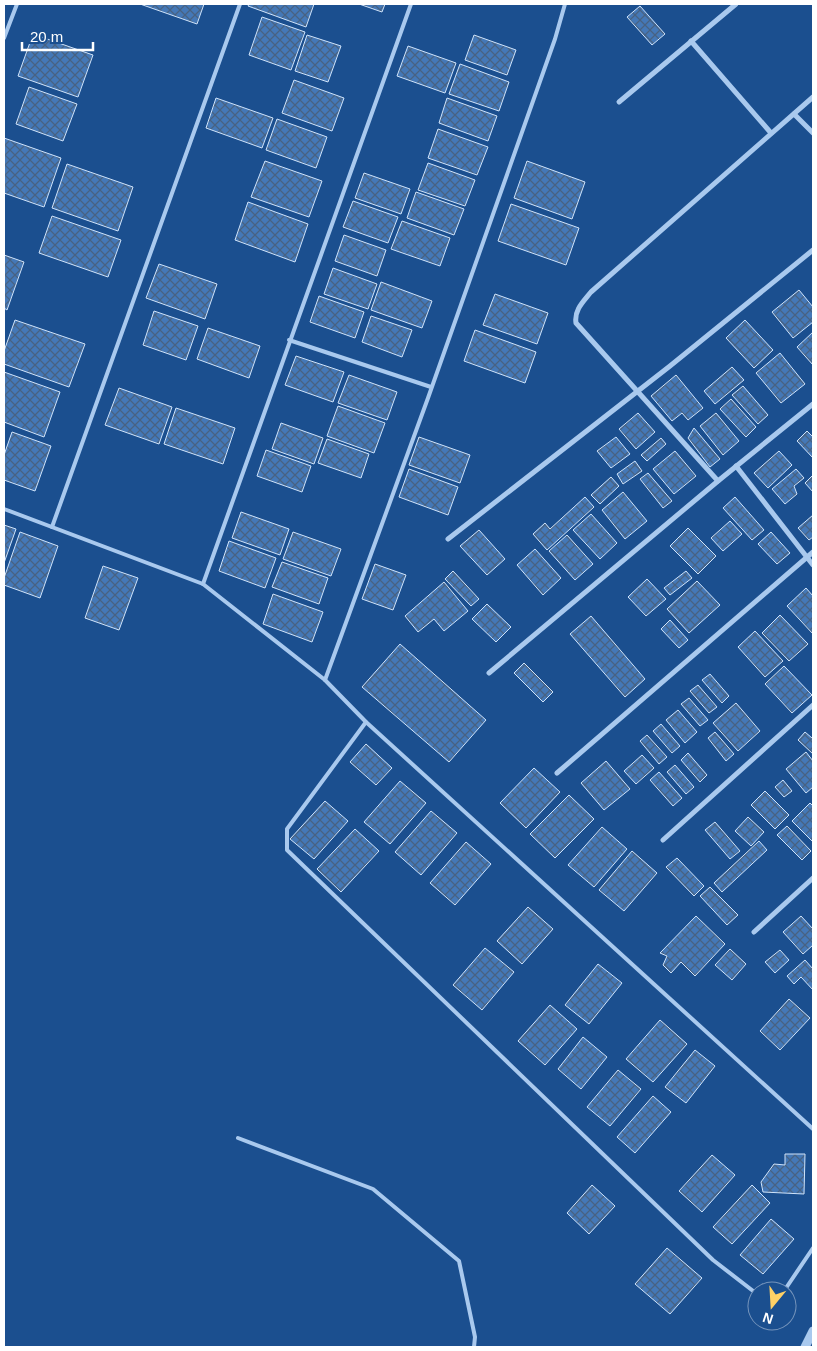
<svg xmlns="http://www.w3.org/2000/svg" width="817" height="1351" font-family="Arial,sans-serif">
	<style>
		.building { fill: url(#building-cross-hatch); stroke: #cfe3fa }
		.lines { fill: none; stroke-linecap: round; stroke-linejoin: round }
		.service { stroke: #a9c9ee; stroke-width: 4 }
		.minor { stroke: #a9c9ee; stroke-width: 5 }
		.tertiary { stroke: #a9c9ee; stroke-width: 9 }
	</style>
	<defs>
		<pattern id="building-cross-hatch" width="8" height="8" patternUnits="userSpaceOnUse" patternTransform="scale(1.25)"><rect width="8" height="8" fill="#4478b7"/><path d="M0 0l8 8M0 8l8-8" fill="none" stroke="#486282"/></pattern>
	</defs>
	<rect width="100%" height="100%" fill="#1b4f8f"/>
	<g class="building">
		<path d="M140,4H204L197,24Z"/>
		<path d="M249,4H314L306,27L248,6Z"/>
		<path d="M359,4H385L382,12Z"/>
		<path d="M640,6L665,34L652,45L627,17Z"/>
		<path d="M262,17L305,32L291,70L249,55Z"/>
		<path d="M33,34L93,55L78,97L18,76Z"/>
		<path d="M307,35L341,46L328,82L295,71Z"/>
		<path d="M474,35L516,50L507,75L465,60Z"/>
		<path d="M408,46L456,63L445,93L397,76Z"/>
		<path d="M460,64L509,82L499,111L449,94Z"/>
		<path d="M294,80L344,98L332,131L282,113Z"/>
		<path d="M29,87L77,104L63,141L16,124Z"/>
		<path d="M216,98L273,118L262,148L206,128Z"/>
		<path d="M447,98L497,116L488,141L439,123Z"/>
		<path d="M277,119L327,137L316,168L266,150Z"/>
		<path d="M438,129L488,147L477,175L428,158Z"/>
		<path d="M4,138L61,158L44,207L4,193Z"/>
		<path d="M265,161L322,181L309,217L251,197Z"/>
		<path d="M527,161L585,182L572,219L514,198Z"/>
		<path d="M428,163L475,180L465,206L418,190Z"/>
		<path d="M67,164L133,187L118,231L52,208Z"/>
		<path d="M364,173L410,189L401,214L355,198Z"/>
		<path d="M416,192L464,209L454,235L407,218Z"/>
		<path d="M353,201L398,217L388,243L343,227Z"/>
		<path d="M248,202L308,224L295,262L235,240Z"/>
		<path d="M511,204L579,228L566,265L498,241Z"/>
		<path d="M52,216L121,240L108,277L39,253Z"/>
		<path d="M402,221L450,238L440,266L391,249Z"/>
		<path d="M344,235L386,250L377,276L335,261Z"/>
		<path d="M4,255L24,262L7,310L4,308Z"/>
		<path d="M159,264L217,284L205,319L146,298Z"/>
		<path d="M333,268L377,284L368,309L324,294Z"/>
		<path d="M381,282L432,301L422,328L371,310Z"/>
		<path d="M799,290L813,307V322L793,338L772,312Z"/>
		<path d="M495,294L548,313L537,344L483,325Z"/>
		<path d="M319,296L364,312L355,338L310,322Z"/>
		<path d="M154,311L198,326L186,360L143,345Z"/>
		<path d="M371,316L412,330L402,357L362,342Z"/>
		<path d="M15,320L85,344L69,387L4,364V351Z"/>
		<path d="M745,320L773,350L754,368L726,338Z"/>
		<path d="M208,328L260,346L249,378L197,359Z"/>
		<path d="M475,330L536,352L525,383L464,361Z"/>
		<path d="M813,332V365L797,347Z"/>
		<path d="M780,353L805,384L781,403L756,373Z"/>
		<path d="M296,356L344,372L333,402L285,385Z"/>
		<path d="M732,367L744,380L715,404L704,391Z"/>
		<path d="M4,372L60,392L44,437L4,422Z"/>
		<path d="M349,375L397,392L387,420L338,403Z"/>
		<path d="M676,375L703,408L688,420L682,413L672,421L651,396Z"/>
		<path d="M743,386L768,415L758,424L732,395Z"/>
		<path d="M119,388L172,407L159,444L105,425Z"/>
		<path d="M731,399L756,427L746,437L720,409Z"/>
		<path d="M338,406L385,423L374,453L327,436Z"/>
		<path d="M176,408L235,428L223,464L164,444Z"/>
		<path d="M638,413L655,432L636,449L619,429Z"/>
		<path d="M716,413L739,441L723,455L700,426Z"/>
		<path d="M281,423L323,438L314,464L272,449Z"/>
		<path d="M694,428L720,459L710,467L688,438Z"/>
		<path d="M807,431L813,437V458L797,441Z"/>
		<path d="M12,432L51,446L35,491L4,480V455Z"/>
		<path d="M419,437L470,455L460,483L409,465Z"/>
		<path d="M616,437L630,454L611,468L597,451Z"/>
		<path d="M661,438L666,444L647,461L641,455Z"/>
		<path d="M327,439L369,454L361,478L318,463Z"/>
		<path d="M266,450L311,466L302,492L257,476Z"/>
		<path d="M675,451L696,476L674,494L653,469Z"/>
		<path d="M779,451L792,465L768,488L754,473Z"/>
		<path d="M635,461L642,471L623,484L617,474Z"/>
		<path d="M409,469L458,487L448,515L399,497Z"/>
		<path d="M796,469L804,478L794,486L797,494L785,504L772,489Z"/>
		<path d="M648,473L672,501L663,508L640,479Z"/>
		<path d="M813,475V492L805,483Z"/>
		<path d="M611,477L619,486L600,504L591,495Z"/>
		<path d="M623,492L647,521L625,539L602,510Z"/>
		<path d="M585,497L594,507L547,550L533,534L545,523L550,529Z"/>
		<path d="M735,497L764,530L752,540L723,508Z"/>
		<path d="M241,512L289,529L280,555L232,538Z"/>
		<path d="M591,514L617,543L600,559L573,530Z"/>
		<path d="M813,515V537L809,540L798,528Z"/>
		<path d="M730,521L742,534L723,551L711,538Z"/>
		<path d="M4,525L16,529L4,563Z"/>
		<path d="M688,528L716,556L698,574L670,546Z"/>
		<path d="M479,530L505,559L487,575L460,546Z"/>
		<path d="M20,532L58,546L40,598L4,585V578Z"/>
		<path d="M293,532L341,549L331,576L283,559Z"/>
		<path d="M771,532L790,553L777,564L758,544Z"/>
		<path d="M567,535L593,564L575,580L549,551Z"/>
		<path d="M229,541L276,558L265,588L219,571Z"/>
		<path d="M535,549L561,578L543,595L517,565Z"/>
		<path d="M282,562L328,578L319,604L272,587Z"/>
		<path d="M375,564L406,575L393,610L362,599Z"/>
		<path d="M103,566L138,578L119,630L85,618Z"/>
		<path d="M453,571L479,599L471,606L445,579Z"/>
		<path d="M686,571L692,578L670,595L664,588Z"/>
		<path d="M647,579L666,599L646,616L628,597Z"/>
		<path d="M697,581L720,605L689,633L667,609Z"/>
		<path d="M444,582L468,611L444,631L434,619L418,632L405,616Z"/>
		<path d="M806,588L813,596V634L787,606Z"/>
		<path d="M273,594L323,612L312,642L263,624Z"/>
		<path d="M487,604L511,627L496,642L472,619Z"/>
		<path d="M780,615L808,644L789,661L762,633Z"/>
		<path d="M591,616L645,679L625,697L570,634Z"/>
		<path d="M670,620L688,640L679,648L661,629Z"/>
		<path d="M755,631L783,661L765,677L738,647Z"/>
		<path d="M400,644L486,720L449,762L362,687Z"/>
		<path d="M524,663L553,692L543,702L514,673Z"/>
		<path d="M784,666L812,695L792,713L765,684Z"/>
		<path d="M710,674L729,696L722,703L702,680Z"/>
		<path d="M698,685L717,707L709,713L690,691Z"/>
		<path d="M689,698L708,720L700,726L681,704Z"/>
		<path d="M736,703L760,731L738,751L713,723Z"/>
		<path d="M678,710L697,732L685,743L666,720Z"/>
		<path d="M661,724L680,746L672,753L653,731Z"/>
		<path d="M715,732L734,754L726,761L708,738Z"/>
		<path d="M805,732L812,738L813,737V754L798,740Z"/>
		<path d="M647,735L667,757L659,764L640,741Z"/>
		<path d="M366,744L392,768L376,785L350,762Z"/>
		<path d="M806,752L813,761V787L806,793L786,769Z"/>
		<path d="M688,753L707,775L700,782L681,760Z"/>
		<path d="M642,755L654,768L636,784L624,771Z"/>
		<path d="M606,761L630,789L604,810L581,783Z"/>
		<path d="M675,765L694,787L686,794L667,772Z"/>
		<path d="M534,768L560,792L526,828L500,803Z"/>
		<path d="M659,772L682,798L673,806L650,780Z"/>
		<path d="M783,780L792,791L784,797L775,787Z"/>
		<path d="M400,781L426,803L390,844L364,822Z"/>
		<path d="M765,791L789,815L775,829L751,805Z"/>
		<path d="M569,795L594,819L555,858L530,834Z"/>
		<path d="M325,801L348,821L314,859L290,839Z"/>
		<path d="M810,803L813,806V842L792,821Z"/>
		<path d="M431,811L457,833L421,875L395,852Z"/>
		<path d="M748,817L764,832L751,846L735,831Z"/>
		<path d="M715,822L740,851L730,859L705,830Z"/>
		<path d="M787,826L811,851L802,860L777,835Z"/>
		<path d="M602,827L627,849L594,887L568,865Z"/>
		<path d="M355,829L379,851L341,892L317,869Z"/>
		<path d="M759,841L767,850L722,892L714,883Z"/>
		<path d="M466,842L491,864L455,905L430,883Z"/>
		<path d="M632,851L657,873L624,911L599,890Z"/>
		<path d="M677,858L704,886L694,896L666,867Z"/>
		<path d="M710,887L738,915L727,925L700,896Z"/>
		<path d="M528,907L553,929L522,964L497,941Z"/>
		<path d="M696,916L725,944L695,976L681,962L671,973L663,965L667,956L660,953Z"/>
		<path d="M801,916L813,929V945L803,954L783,932Z"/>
		<path d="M485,948L514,972L482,1010L453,985Z"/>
		<path d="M730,949L746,964L732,980L715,965Z"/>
		<path d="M780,950L789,960L775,973L765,962Z"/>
		<path d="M805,960L813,969V990L801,977L794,984L787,976Z"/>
		<path d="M598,964L622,983L589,1024L565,1005Z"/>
		<path d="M789,999L810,1018L780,1050L760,1031Z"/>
		<path d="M550,1005L577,1029L545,1065L518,1041Z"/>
		<path d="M660,1020L687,1044L653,1082L626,1059Z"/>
		<path d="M583,1037L607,1057L581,1089L558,1069Z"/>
		<path d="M695,1050L715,1066L686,1103L665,1087Z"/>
		<path d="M618,1070L641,1089L610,1126L587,1107Z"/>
		<path d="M653,1096L671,1112L635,1153L617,1137Z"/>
		<path d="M785,1154H805L804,1194L763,1192L761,1182L774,1164L785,1165Z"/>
		<path d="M712,1155L735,1175L702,1212L679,1191Z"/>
		<path d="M592,1185L615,1206L589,1234L567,1213Z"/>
		<path d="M752,1185L770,1203L732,1244L713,1227Z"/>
		<path d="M771,1219L794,1239L763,1274L740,1255Z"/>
		<path d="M667,1248L702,1278L670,1314L635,1284Z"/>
	</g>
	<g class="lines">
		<g class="service">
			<path d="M4,38L17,4"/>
			<path d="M289,340L431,387"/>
			<path d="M4,509L203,584L325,680L366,722L813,1129"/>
			<path d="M52,527L240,4"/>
			<path d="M203,584L411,4"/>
			<path d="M325,680L428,398L555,39L565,4"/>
			<path d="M366,722L287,829V850L713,1260L757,1294"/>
			<path d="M238,1138L373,1189L459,1261L475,1337L474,1347"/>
			<path d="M784,1291L813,1248"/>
		</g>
		<g class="minor">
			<path d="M691,41L771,133"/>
			<path d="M619,102L736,4"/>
			<path d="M794,114L813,133"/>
			<path d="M736,466L813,565"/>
			<path d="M718,481L576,323C574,310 583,302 591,292L813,97"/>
			<path d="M448,539L670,366L813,250"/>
			<path d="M489,673L718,481L813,404"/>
			<path d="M557,773L813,552"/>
			<path d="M663,840L813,705"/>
			<path d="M754,932L813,878"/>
		</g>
		<path class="tertiary" d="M805,1347L813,1331"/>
	</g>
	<rect width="817" height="1351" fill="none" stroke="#ffffff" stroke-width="10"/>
	<g transform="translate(772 1306) rotate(198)"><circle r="24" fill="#1b4f8f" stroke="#7695bc"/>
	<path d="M0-4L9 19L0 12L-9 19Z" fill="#ffd166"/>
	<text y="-8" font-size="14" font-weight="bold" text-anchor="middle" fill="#ffffff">N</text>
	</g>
	<path d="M22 42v8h71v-8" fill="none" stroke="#ffffff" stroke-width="2.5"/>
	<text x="30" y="42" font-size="15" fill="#ffffff" stroke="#1b4f8f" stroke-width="4" paint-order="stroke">20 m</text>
</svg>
